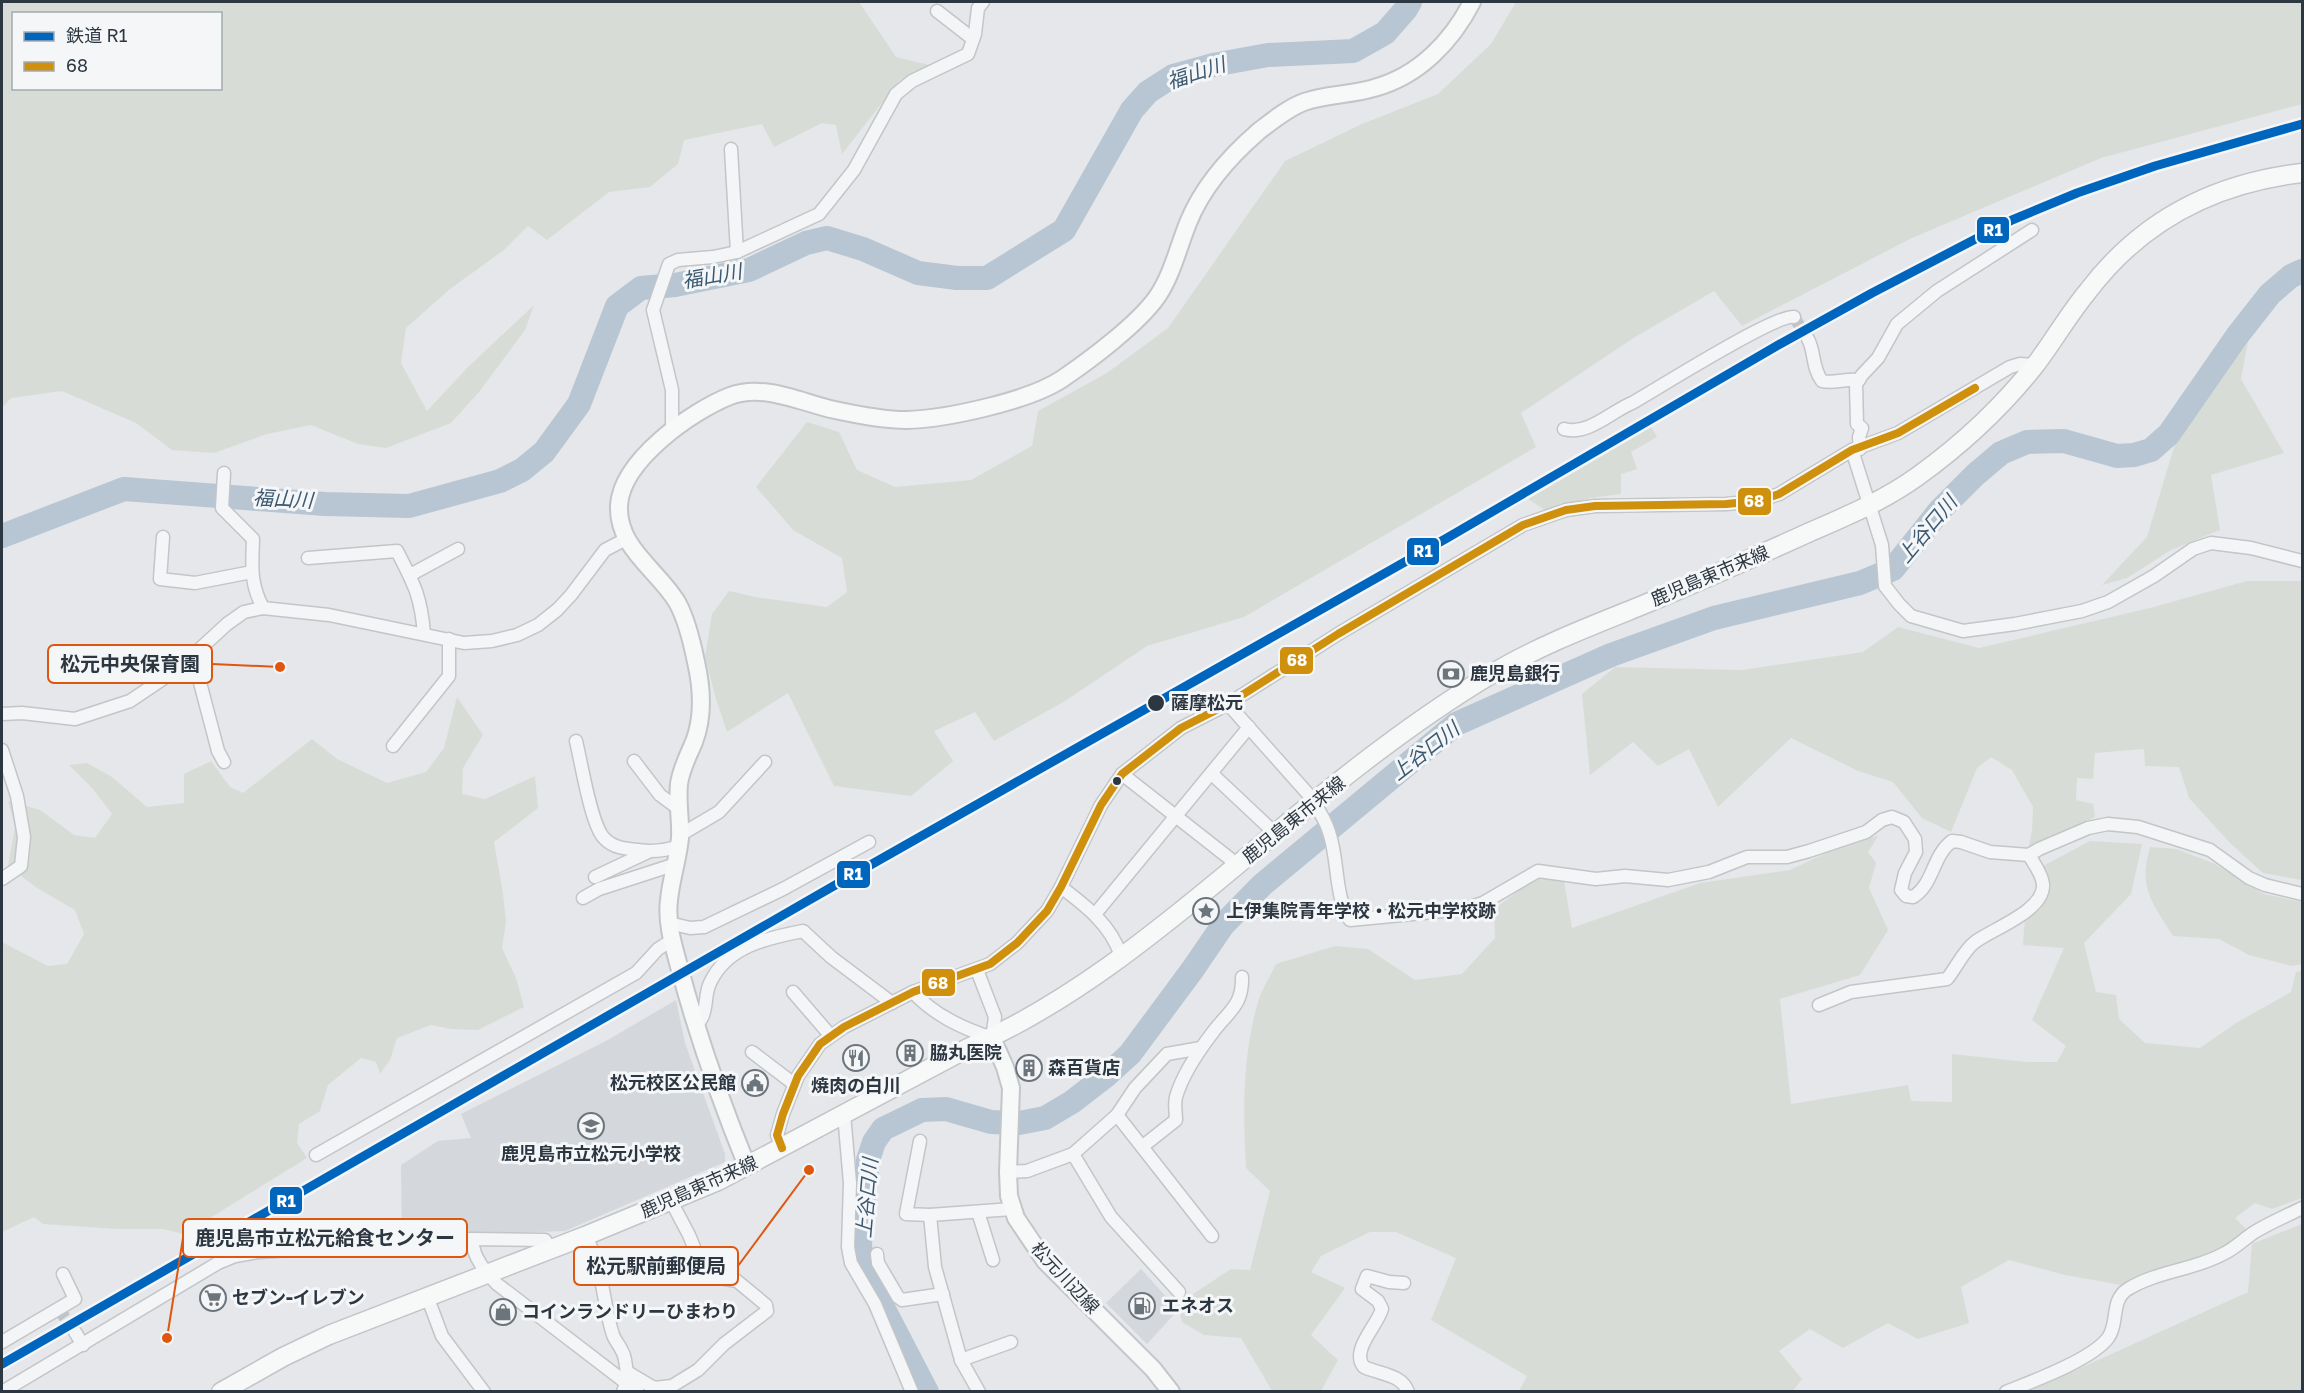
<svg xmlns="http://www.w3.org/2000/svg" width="2304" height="1393" font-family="'Golos Text','Noto Sans JP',sans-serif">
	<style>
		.built { fill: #d4d7dc }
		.green { fill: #d7ddd6; fill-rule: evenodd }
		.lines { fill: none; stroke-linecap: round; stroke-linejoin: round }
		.river { stroke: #b7c6d2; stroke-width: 24 }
		.street-tunnel { stroke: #c0c4c8; stroke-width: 12; stroke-dasharray: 12 6; stroke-linecap: butt }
		.street-casing { stroke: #c3c5c8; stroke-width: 15 }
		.secondary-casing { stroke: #c3c5c8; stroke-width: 20 }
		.primary-casing { stroke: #c2c4c7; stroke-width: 21 }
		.street { stroke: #f4f5f6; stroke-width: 12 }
		.secondary { stroke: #f7f8f8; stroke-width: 16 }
		.primary { stroke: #f7f8f8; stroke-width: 18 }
		.bus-1-casing { stroke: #f4f6f8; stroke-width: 12 }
		.bus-1 { stroke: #cf900d; stroke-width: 8 }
		.rail-1-casing { stroke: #f4f6f8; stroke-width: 14 }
		.rail-1 { stroke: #0065bd; stroke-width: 9 }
		.stop-dot { fill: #2d3741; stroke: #f4f6f8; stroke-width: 2 }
		.labels { text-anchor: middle; stroke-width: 6; stroke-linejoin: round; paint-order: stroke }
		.street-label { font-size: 18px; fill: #2d3741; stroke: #f4f6f8 }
		.poi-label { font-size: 18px; font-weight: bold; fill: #2d3741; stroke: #f4f6f8; text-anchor: start }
		.stop-label { font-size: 18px; font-weight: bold; fill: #2d3741; stroke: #f4f6f8; text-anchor: start }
		.water-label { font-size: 20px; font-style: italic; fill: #3b5a72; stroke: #f4f6f8 }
		.leader { fill: none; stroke: #df570f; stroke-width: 2 }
		.callout-dot { fill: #df570f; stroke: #f4f6f8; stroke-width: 2 }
		.callout { fill: #f4f6f8; stroke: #df570f; stroke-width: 2 }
		.callout-label { font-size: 20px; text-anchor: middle; font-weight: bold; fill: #2d3741 }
		.line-badge { stroke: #f4f6f8; stroke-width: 2 }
		.badge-label { font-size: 16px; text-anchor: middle; font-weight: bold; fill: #fff }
	</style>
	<rect width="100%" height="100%" fill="#e5e7ea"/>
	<g class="built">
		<path d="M676,1000L685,1043L725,1154V1162L565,1231L402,1237L401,1165L438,1141L471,1138L461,1114L606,1041Z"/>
		<path d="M1141,1269L1178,1310L1147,1344L1106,1303Z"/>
	</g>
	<g class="green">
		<path d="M2,2H859L896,57L938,67L900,80L842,154L836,125L822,123L774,147L762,124L684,140L678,164L650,187L609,192L547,240L528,226L504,250L450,289L406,328L401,363L427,411L468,367L534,305L525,330L479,392L451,423L386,448L358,444L311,425L267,434L214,453L172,450L136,423L62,391L11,398L2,408ZM14,14H220V88H14Z"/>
		<path d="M1516,2H2302V104L2101,158L1912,238L1742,326L1714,291L1635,337L1521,413L1536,447L1244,617L1147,646L1065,701L994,741L975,712L934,731L953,761L911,796L834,786L788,693L727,732L716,699L705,657L712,614L729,591L755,597L827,607L847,592L842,558L793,530L756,487L807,422L839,432L857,470L895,487L971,480L1032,446L1038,411L1107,373L1168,328L1285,161L1362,124L1438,94L1491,44Z"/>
		<path d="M2248,341L2241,379L2284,453L2211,475L2220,530L2171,550L2127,578L2102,585L2147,537L2175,444L2199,399Z"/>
		<path d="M1650,425L1657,437L1631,452L1637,469L1621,474V494L1590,498L1545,510L1528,499Z"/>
		<path d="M2247,581H2302V880L2263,873L2230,843L2189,798L2179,767L2145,766L2144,749L2095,753L2093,779L2077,778L2076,800L2093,804L2095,817L2028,850L2032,830L2033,807L2012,770L1991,757L1977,768L1951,832L1922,818L1893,782L1858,771L1791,738L1718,807L1689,749L1658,766L1633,742L1590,775L1582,694L1615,667L1742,670L1863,652L1898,627L1979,648L2150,608Z"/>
		<path d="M457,697L483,735L463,768L462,794L485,799L535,776L538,808L494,842L503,894L506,922L502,948L516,978L524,1007L478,1030L451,1029L431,1025L397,1038L390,1060L380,1074L376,1062L361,1058L328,1085L320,1111L299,1124L297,1143L307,1158L184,1234L163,1229H117L43,1224L34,1217L2,1232V942L48,966L67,964L84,934L75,910L37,888L8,866L15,827L8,801L40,810L74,835L95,838L112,814L93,789L69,765L87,763L112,777L147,807L184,803V774L211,761L230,787L243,793L312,739L337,759L387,783L426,772L444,748Z"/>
		<path d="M1878,836L1868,852L1876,863L1869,888L1888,930L1860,975L1780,999L1791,1104L1908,1085L1911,1101L1952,1102V1054L2027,1062H2057L2066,1046L2032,1020L2064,948L2023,945L2025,917L2040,910L2051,886L2043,866L2090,841L2142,844L2131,894L2084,943L2096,992L2116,995L2119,1019L2145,1043L2200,1048L2236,1023L2291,992L2296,972L2302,971V1198L2272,1209L2255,1203L2235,1218L2249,1232L2214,1254L2121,1285L2065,1275L2009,1260L1961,1287L1969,1323L1918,1339L1888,1323L1843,1348L1810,1329L1779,1351L1802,1379L1793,1391H1519L1527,1376L1431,1320L1456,1258L1396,1232H1370L1321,1256L1311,1272L1345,1288L1311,1335L1338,1360L1321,1391H1272L1241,1338L1204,1335L1182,1322L1178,1304L1231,1269L1250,1270L1270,1191L1246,1168C1243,1114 1242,1059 1257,1006C1260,992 1270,977 1276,964L1335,946L1368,949L1415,980L1462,974L1495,938L1494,909L1548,869L1564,881L1572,928L1700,883L1790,870L1847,843Z"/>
		<path d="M2150,847L2177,849L2215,864L2264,894L2302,902V964L2292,966L2249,955L2219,939L2173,936C2152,902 2138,888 2150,847Z"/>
		<path d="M2302,1224V1391H2030L2248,1292L2252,1244Z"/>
	</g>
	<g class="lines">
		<g class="river">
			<path d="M2,536L124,489L325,504L409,506L500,481L522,470L544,452L579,404L617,306L641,288L675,285L749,270L806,243L827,238L863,249L918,273L957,278H987L1064,230L1132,110L1148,92L1173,76L1213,65L1268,55L1353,51L1385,33L1406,9L1410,2"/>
			<path d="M927,1392L862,1267L860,1243L868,1160L874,1142L883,1129L922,1110L946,1109L991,1122L1019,1123L1045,1118L1072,1102L1107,1075L1130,1054L1193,969L1223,925L1262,885L1456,724L1611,655L1714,618L1860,583L1893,569L1940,510L1975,475L2001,453L2027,442L2064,441L2117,456L2134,455L2151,450L2169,434L2237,336L2270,294L2291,276L2302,271"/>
		</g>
		<g class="street-tunnel">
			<path d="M1794,317L1808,339"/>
			<path d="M58,1308L75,1332"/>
		</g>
		<defs>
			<g id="street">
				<path d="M937,11L973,39"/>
				<path d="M731,149L737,252"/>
				<path d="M1808,339C1815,352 1812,368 1822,381C1833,384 1847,378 1859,380"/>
				<path d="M1564,429C1588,436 1612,411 1632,403C1657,389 1775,314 1794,317"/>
				<path d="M672,431V390L653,310L669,264L678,260L713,257L737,252L819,214L854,170L896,94L912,81L968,54L975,34L978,8L983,2"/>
				<path d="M1860,449L1859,437L1862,428L1857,424L1856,384L1862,375L1878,358L1897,324L1937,291L2032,230"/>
				<path d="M1852,450L1882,545L1885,586L1899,604L1911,616L1963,631L2015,624L2082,611L2108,602L2154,576L2193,549L2211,543L2251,548L2302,561"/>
				<path d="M224,473L222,508L253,539C252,567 250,583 263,608"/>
				<path d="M163,537L160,579L195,583L252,572"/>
				<path d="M308,558L397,551C414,584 421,596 424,634"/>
				<path d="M410,575L458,549"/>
				<path d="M193,656L218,751L224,762"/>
				<path d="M1228,704L1309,795C1317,807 1325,819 1329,832C1339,861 1334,895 1350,920L1464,909L1483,903L1538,871L1596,879L1625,876L1668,880L1709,872L1747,857H1787L1809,851L1866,832L1882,820L1892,817L1904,822L1915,839L1916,852L1905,873L1901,890L1906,896L1913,897C1934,884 1932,856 1952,841L1961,842L1990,852L2029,855L2039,849L2088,828L2108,824L2138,827L2210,850L2249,878L2265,885L2302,894"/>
				<path d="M2,714L22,713L75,719L130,701L179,668L227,624L244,612L263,608L329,615L464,643L492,641L517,635L538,625L557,610L571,595L605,550L626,539"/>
				<path d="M576,741C581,761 591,825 604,838C613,848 626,849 638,850C652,852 665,851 679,846"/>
				<path d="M393,746L449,676V639"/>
				<path d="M2,750L17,796L24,837L21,866L2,879"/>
				<path d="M634,761L660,795L679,809"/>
				<path d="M1122,774L1229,858L1236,866"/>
				<path d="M1212,774L1276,834"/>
				<path d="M680,835L719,812L765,762"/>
				<path d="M595,877L648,852"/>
				<path d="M1061,887C1086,906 1111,925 1121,956"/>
				<path d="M583,898L599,889L676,864"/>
				<path d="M1096,913L1249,727"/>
				<path d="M669,923L690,928L704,927L783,889L869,842"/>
				<path d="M793,992L830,1035"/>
				<path d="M913,992C934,1015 962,1028 992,1038L995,1017L977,970"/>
				<path d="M1819,1005L1851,992L1947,979C1956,968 1964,950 1975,942C1992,929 2045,911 2043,884C2042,874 2034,864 2029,855"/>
				<path d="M696,1027C698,1023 702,1019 703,1015C707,1005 705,993 710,983C727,946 767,938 803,931L831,957L892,1003"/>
				<path d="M752,1052L794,1084"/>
				<path d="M844,1114L850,1183L848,1247L851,1263L875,1304L912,1392"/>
				<path d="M1117,1115L1212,1236"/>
				<path d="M920,1141L906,1214L930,1215"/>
				<path d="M1143,1146L1176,1120C1176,1113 1174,1104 1176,1097C1182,1076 1200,1049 1213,1032C1229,1011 1243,1005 1242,977"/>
				<path d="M782,1148L777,1135L783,1114L798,1076L820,1044L844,1027L913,992L990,964L1017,943L1047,911L1061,887L1101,805L1122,774L1181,728L1228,704L1338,634L1523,525L1566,510L1595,506L1726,504L1758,501L1779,494L1852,450L1898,433L2010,367L2020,364L2035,365"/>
				<path d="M1073,1154L1111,1217L1179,1292"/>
				<path d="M316,1155L636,973L658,949L672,940"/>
				<path d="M1008,1172L1027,1171L1073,1154L1117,1115L1135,1088L1167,1054L1201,1048"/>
				<path d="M978,1212L993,1260"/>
				<path d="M585,1236C604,1266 602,1302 613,1335C616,1343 624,1350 625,1360C627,1371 628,1380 623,1392"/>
				<path d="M472,1239C473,1258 485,1271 497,1284L638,1392"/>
				<path d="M877,1254L878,1263L898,1297L902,1300L943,1294"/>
				<path d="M1404,1283L1389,1282L1367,1276L1362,1289L1378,1301L1382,1309C1377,1326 1350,1351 1364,1367C1379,1374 1402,1374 1408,1392"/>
				<path d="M427,1296L442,1336L484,1392"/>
				<path d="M75,1332L83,1345"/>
				<path d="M2,1342L75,1299L63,1274"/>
				<path d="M961,1360L1011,1342"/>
				<path d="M627,1372L654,1388L672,1386L698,1370L724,1344L767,1311L766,1305L737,1281L709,1276L704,1272L689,1235L671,1201"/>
				<path d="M2,1392L218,1263L235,1256L258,1252L472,1239L545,1240L551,1249"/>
				<path d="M979,1392L961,1360L935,1267L930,1215L1012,1209"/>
				<path d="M2006,1392C2033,1381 2091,1360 2108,1338C2119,1323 2110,1300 2128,1289C2157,1271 2194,1270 2223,1254C2234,1249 2243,1240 2253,1233C2269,1223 2286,1216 2302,1208"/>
			</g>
			<g id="secondary">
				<path d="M992,1038L1005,1067L1011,1088L1008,1172L1009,1196L1016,1218L1045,1261L1153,1369L1171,1392"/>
				<path d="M747,1166C721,1102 698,1037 680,970C674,947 666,924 669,900C671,879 678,859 680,838C681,820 677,802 679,784C681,769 688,756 694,742C704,716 702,688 696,662C692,642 687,620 677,602C657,569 617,548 619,505C622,460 692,411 730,396C764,383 802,403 835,410C858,415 883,420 906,420C946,419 1029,401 1062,379C1090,360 1138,324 1157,297C1172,275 1178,248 1188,223C1202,188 1230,156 1259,131C1272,121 1288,108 1304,102C1326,94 1352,95 1374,88C1419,76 1452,41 1472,2"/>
			</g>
			<path id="primary" d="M221,1392L283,1357L329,1335L585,1236L718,1181L968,1048C1068,1004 1153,935 1236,866C1317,798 1400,729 1490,675C1536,647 1588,627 1638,607C1696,583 1753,558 1810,532C1847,516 1885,500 1918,476C1961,445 2003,406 2036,364C2054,340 2069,314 2088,291C2142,220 2215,183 2302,173"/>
		</defs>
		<use href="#street" class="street-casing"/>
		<use href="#secondary" class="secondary-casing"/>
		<use href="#primary" class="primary-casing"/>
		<use href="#street" class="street"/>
		<use href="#secondary" class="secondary"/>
		<use href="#primary" class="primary"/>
		<defs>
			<path id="bus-1" d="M782,1148L777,1135L783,1114L798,1076L820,1044L844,1027L913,992L990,964L1017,943L1047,911L1061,887L1101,805L1122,774L1181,728L1228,704L1338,634L1523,525L1566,510L1595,506L1726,504L1758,501L1779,494L1852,450L1898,433L1975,388"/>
		</defs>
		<use href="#bus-1" class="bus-1-casing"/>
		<use href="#bus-1" class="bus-1"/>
		<defs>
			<path id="rail-1" d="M2,1364L851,876L1447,538L1780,344L1872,293L2012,220L2077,193L2155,166L2302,124"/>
		</defs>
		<use href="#rail-1" class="rail-1-casing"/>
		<use href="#rail-1" class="rail-1"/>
	</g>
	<defs>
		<symbol id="bank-ring" viewBox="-11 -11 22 22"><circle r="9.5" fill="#f4f6f8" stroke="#6d757c" stroke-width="1.5"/><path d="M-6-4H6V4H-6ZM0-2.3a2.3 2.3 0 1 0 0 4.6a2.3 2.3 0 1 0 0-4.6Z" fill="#6d757c"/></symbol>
		<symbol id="sight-ring" viewBox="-11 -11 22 22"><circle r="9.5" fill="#f4f6f8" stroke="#6d757c" stroke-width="1.5"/><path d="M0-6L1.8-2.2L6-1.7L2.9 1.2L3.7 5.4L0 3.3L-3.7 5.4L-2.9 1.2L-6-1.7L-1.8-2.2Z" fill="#6d757c"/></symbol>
		<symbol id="building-ring" viewBox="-11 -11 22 22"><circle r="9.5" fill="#f4f6f8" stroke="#6d757c" stroke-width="1.5"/><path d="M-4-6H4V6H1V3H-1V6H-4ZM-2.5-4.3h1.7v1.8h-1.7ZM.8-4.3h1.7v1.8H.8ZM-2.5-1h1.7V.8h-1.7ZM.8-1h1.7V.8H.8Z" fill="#6d757c"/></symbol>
		<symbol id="restaurant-ring" viewBox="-11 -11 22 22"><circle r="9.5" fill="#f4f6f8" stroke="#6d757c" stroke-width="1.5"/><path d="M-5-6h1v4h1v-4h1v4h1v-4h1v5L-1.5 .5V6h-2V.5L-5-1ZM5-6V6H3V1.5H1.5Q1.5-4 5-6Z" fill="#6d757c"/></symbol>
		<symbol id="civic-ring" viewBox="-11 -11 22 22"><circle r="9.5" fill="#f4f6f8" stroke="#6d757c" stroke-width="1.5"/><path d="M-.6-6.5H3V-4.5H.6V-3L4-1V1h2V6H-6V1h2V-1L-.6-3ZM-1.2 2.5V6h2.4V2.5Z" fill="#6d757c"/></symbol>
		<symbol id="school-ring" viewBox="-11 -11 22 22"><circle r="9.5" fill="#f4f6f8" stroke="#6d757c" stroke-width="1.5"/><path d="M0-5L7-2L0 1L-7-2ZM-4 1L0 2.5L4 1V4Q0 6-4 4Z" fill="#6d757c"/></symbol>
		<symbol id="supermarket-ring" viewBox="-11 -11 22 22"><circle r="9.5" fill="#f4f6f8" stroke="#6d757c" stroke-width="1.5"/><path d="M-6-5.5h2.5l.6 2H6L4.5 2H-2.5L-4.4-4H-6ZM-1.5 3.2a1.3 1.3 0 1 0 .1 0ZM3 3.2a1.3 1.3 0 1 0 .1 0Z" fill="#6d757c"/></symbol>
		<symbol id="fuel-ring" viewBox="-11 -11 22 22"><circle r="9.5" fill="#f4f6f8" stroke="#6d757c" stroke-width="1.5"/><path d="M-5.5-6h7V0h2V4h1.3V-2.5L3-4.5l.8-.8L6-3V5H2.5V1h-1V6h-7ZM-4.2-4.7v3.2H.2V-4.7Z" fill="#6d757c"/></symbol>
		<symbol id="shop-ring" viewBox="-11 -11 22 22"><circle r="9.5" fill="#f4f6f8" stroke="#6d757c" stroke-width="1.5"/><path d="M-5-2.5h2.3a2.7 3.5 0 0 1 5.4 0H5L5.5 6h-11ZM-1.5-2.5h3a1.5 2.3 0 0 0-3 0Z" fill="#6d757c"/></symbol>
	</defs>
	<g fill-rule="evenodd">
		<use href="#bank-ring" x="1436" y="659" width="30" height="30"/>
		<use href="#sight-ring" x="1191" y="896" width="30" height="30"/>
		<use href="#building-ring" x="895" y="1038" width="30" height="30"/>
		<use href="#restaurant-ring" x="841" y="1043" width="30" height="30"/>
		<use href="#building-ring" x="1014" y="1053" width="30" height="30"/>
		<use href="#civic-ring" x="740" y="1068" width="30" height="30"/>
		<use href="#school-ring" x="576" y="1111" width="30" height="30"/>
		<use href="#supermarket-ring" x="198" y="1283" width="30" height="30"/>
		<use href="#fuel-ring" x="1127" y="1291" width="30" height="30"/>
		<use href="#shop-ring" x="488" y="1297" width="30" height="30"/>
	</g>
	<g class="stop-dot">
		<circle cx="1156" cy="703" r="9"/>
		<circle cx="1117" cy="781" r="5"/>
	</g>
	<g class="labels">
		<g class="street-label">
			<text transform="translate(1710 576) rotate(-23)" y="6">鹿児島東市来線</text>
			<text transform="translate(1294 820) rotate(-39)" y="6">鹿児島東市来線</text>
			<text transform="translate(699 1187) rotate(-24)" y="6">鹿児島東市来線</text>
			<text transform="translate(1065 1278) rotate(47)" y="6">松元川辺線</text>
		</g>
		<g class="poi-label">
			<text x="1470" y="680">鹿児島銀行</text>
			<text x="1226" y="917">上伊集院青年学校・松元中学校跡</text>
			<text x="930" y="1059">脇丸医院</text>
			<text x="1048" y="1074">森百貨店</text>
			<text x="736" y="1089" text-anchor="end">松元校区公民館</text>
			<text x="856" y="1092" text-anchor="middle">焼肉の白川</text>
			<text x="591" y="1160" text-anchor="middle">鹿児島市立松元小学校</text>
			<text x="232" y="1304">セブン-イレブン</text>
			<text x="1162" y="1312">エネオス</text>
			<text x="522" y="1318">コインランドリーひまわり</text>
		</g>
		<g class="stop-label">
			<text x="1171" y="709">薩摩松元</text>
		</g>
		<g class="water-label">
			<text transform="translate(1196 73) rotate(-18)" y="7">福山川</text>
			<text transform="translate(712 276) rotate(-10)" y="7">福山川</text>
			<text transform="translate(283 499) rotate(3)" y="7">福山川</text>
			<text transform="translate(1927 529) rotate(-50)" y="7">上谷口川</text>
			<text transform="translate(1425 751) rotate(-38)" y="7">上谷口川</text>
			<text transform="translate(867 1198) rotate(-85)" y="7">上谷口川</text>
		</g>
	</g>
	<path class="leader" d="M280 667L212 664M167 1338L183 1238M809 1170L738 1266"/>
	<g class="callout-dot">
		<circle cx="280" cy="667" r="6"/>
		<circle cx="167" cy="1338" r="6"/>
		<circle cx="809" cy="1170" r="6"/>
	</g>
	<g class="callout">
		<rect x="48" y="645" width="164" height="38" rx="6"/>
		<rect x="183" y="1219" width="284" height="38" rx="6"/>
		<rect x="574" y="1247" width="164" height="38" rx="6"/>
	</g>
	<g class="callout-label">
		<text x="130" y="671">松元中央保育園</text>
		<text x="325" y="1245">鹿児島市立松元給食センター</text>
		<text x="656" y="1273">松元駅前郵便局</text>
	</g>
	<g class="line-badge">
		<rect x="1976" y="216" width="34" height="28" rx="6" fill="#0065bd"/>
		<rect x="1737" y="487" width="35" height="29" rx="6" fill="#cf900d"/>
		<rect x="1406" y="537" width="34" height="29" rx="6" fill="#0065bd"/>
		<rect x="1279" y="646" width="35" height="29" rx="6" fill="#cf900d"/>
		<rect x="836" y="860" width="35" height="29" rx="6" fill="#0065bd"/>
		<rect x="921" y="968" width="35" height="29" rx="6" fill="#cf900d"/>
		<rect x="269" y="1186" width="34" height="29" rx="6" fill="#0065bd"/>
	</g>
	<g class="badge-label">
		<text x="1993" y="236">R1</text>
		<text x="1754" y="507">68</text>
		<text x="1423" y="557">R1</text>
		<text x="1297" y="666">68</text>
		<text x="853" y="880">R1</text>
		<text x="938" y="989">68</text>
		<text x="286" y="1207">R1</text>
	</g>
	<rect width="2304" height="1393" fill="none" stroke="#2d3741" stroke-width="6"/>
	<rect x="12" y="12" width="210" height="78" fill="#f4f6f8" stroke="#a4aaaf" stroke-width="1.5"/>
	<rect x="24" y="32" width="30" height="9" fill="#0065bd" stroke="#a4aaaf" stroke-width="1.5"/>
	<text x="66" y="42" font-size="18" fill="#2d3741">鉄道 R1</text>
	<rect x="24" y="62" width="30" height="9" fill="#cf900d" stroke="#a4aaaf" stroke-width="1.5"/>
	<text x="66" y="72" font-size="18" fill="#2d3741">68</text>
</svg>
